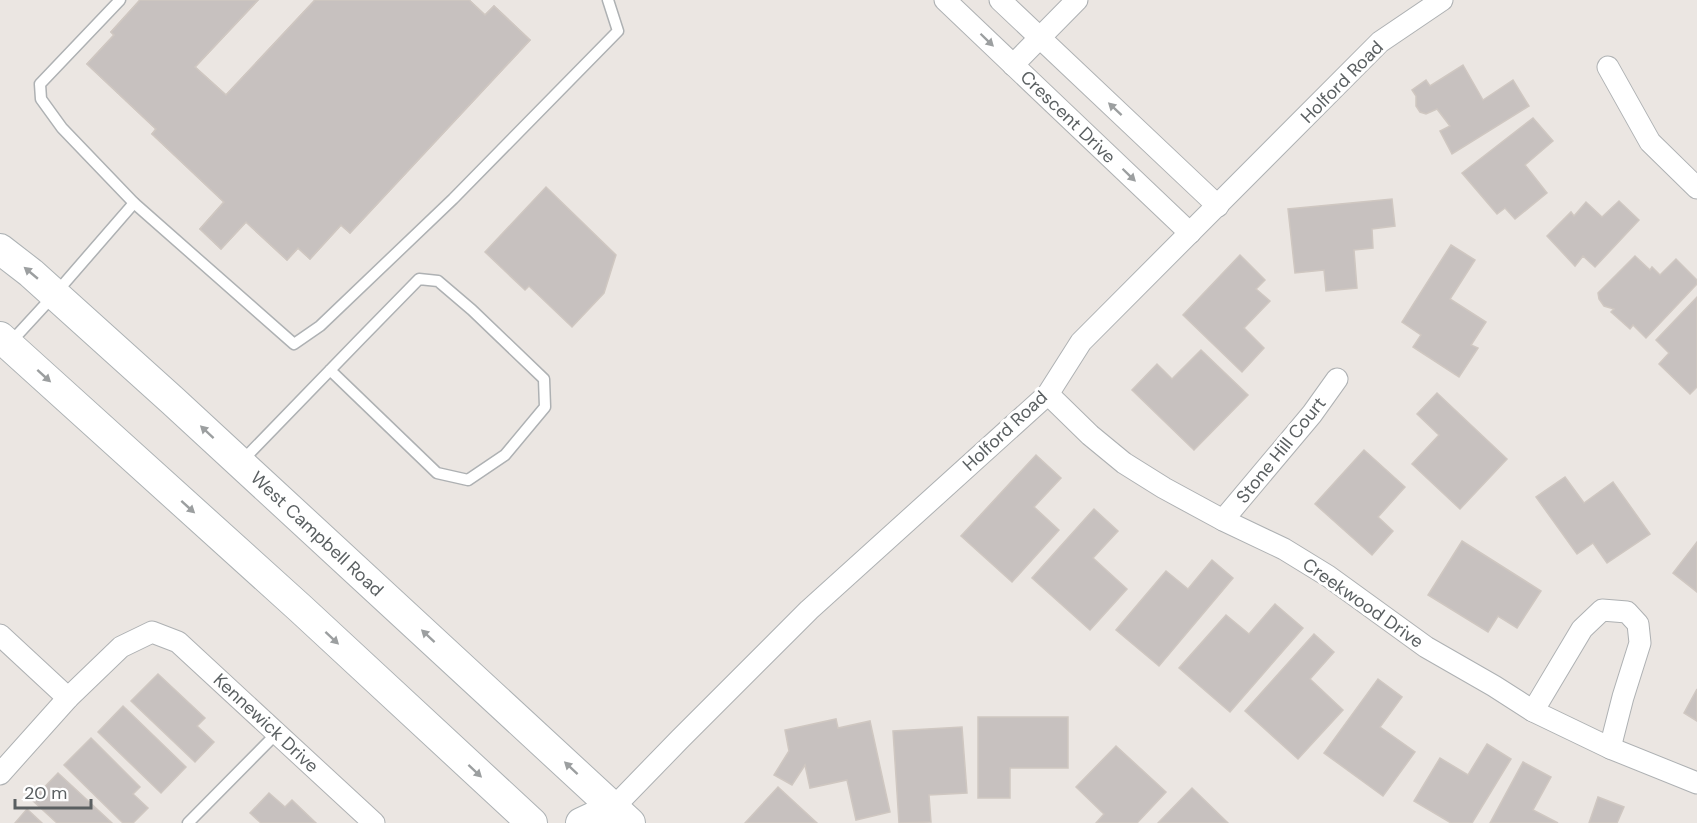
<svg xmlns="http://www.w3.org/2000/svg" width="1697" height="823" font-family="'DM Sans',sans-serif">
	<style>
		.building { fill: #c7c1bf; stroke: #cfc7c1; stroke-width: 1.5; fill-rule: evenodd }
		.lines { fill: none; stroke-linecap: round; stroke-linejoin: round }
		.lane-casing { stroke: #aeb1b3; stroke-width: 13 }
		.street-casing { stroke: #aeb1b3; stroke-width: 23 }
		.secondary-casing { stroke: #adb2b4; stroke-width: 32 }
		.lane { stroke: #fff; stroke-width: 10 }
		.street { stroke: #fff; stroke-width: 21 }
		.secondary { stroke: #fff; stroke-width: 30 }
		.oneway { fill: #9c9fa0 }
		.labels { text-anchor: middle; stroke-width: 6; stroke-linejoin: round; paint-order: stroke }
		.street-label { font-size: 18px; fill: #5a5f61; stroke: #fff }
	</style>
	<rect width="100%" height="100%" fill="#ebe6e2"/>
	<g class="building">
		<path d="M140,0H258L195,67L226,95L315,0H469L485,15L494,6L530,40L350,233L341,225L310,259L298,248L287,260L246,222L221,249L200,229L224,202L152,134L156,129L87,64L114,35L111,32ZM407,12L430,34L312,161L288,139Z"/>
		<path d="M140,0H258L195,67L226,95L315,0H469L485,15L494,6L530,40L350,233L341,225L310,259L298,248L287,260L246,222L221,249L200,229L224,202L152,134L156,129L87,64L114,35L111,32Z"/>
		<path d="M1463,65L1483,100L1513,80L1529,106L1452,154L1440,131L1450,126L1437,109L1426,114L1420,112L1416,106V96L1412,90L1426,80L1430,86Z"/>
		<path d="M1533,118L1553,141L1525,165L1547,193L1515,219L1505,208L1497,214L1462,173Z"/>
		<path d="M546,187L616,255L604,293L572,327L529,286L525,290L485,252Z"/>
		<path d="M1392,199L1395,226L1372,229L1373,248L1354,250L1357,288L1326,291L1324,270L1295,273L1288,209Z"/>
		<path d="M1619,201L1639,220L1595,267L1583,256L1575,266L1547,236L1571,212L1574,216L1586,202L1602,217Z"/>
		<path d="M1451,245L1475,260L1450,299L1486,322L1471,345L1478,348L1459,377L1413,347L1421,335L1402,322Z"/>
		<path d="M1240,255L1265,280L1256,289L1270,301L1244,328L1264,348L1242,372L1183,315Z"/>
		<path d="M1635,256L1650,270L1652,267L1660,275L1676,259L1697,280V284L1646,338L1633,325L1630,329L1611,312L1614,309L1604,306L1599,299L1598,293Z"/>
		<path d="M1697,297V387L1690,394L1659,364L1669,353L1656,340Z"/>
		<path d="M1201,350L1248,395L1194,450L1132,390L1157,364L1172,379Z"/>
		<path d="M1437,393L1507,459L1460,509L1412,464L1439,435L1417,414Z"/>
		<path d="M1364,450L1405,487L1378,517L1393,531L1372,555L1315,504Z"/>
		<path d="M1036,455L1061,478L1034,507L1059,530L1012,582L961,536Z"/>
		<path d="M1565,477L1584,503L1613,482L1650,534L1607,563L1593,543L1577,554L1536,497Z"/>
		<path d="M1094,509L1118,531L1093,558L1127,589L1090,630L1032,578Z"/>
		<path d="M1462,541L1541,591L1517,628L1498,616L1488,632L1428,595Z"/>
		<path d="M1697,542V592L1673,573Z"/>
		<path d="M1212,560L1233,578L1159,666L1116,630L1166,571L1188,589Z"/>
		<path d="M1275,604L1303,628L1230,712L1179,668L1226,615L1249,634Z"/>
		<path d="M1314,634L1334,652L1310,679L1343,710L1298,759L1245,711Z"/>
		<path d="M158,674L205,718L197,726L214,742L195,762L131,701Z"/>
		<path d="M1378,679L1402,697L1380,727L1415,752L1383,796L1324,753Z"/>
		<path d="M1697,689V721L1684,713Z"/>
		<path d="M123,706L186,767L161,793L98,732Z"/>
		<path d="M978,717H1068V768H1010V798H978Z"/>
		<path d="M836,719L838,728L870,721L890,812L856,820L847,780L810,788L805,765L792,785L774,775L789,751L785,730Z"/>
		<path d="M962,727L967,793L929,795L931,822L899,823L893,731Z"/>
		<path d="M91,738L140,787L133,794L148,808L133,823H123L64,765Z"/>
		<path d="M1487,744L1511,759L1472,823H1451L1414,801L1440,758L1468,775Z"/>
		<path d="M1116,746L1166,792L1137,823H1096L1104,814L1076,787Z"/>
		<path d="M1523,762L1551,777L1533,810L1558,823H1490Z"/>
		<path d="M58,773L112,823H57L32,800Z"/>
		<path d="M778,787L817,823H745Z"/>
		<path d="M1192,788L1228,823H1158Z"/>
		<path d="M269,793L285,807L292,800L316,823H261L250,813Z"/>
		<path d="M1598,797L1624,807L1617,823H1589Z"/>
		<path d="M27,809L42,823H15Z"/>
	</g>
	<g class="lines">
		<defs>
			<g id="lane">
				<path d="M120,0L40,84L41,99L62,128L134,203L294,344L320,326L453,199L618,31L608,0"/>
				<path d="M9,344L55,294L134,203"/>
				<path d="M240,463C300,401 359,340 419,279L438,281L472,310L544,379L545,407L505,455L468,480L437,473L330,370"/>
				<path d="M188,823L277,733"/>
			</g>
			<g id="street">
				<path d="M945,0L1190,233"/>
				<path d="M1000,0L1218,206"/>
				<path d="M1013,65L1077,0"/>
				<path d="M1608,67L1650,142L1697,188"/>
				<path d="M1048,394L1090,435L1124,463L1164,488L1223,520L1284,549L1328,576L1426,647L1494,686L1533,711L1610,748L1697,783"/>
				<path d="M1223,520L1312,414L1337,379"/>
				<path d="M0,635L68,698"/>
				<path d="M1533,711L1582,629L1602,610L1627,612L1638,624L1640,643L1623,697L1610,748"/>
				<path d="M0,774L68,698L121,647L152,632L178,642L374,823"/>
				<path d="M613,808L680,739L809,610L1048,394L1081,342L1380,42L1442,0"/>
			</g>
			<g id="secondary">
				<path d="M0,249L31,273L173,401L630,823"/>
				<path d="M0,337L301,609L532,823"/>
				<path d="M581,823L613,808"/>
			</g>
		</defs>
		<use href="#lane" class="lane-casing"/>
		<use href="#street" class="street-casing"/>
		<use href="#secondary" class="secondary-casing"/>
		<use href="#lane" class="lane"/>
		<use href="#street" class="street"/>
		<use href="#secondary" class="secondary"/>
	</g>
	<defs><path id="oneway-solid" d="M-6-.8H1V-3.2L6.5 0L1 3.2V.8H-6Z" transform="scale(1.5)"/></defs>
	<g class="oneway">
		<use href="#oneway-solid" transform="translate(987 40) rotate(44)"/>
		<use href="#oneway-solid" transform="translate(1115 109) rotate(-137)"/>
		<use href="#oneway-solid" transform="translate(1129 175) rotate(44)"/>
		<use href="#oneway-solid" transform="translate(31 273) rotate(-140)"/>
		<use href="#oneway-solid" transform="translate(44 376) rotate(42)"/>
		<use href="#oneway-solid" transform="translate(207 432) rotate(-137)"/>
		<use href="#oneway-solid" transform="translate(188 507) rotate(42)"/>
		<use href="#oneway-solid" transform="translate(428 636) rotate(-137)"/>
		<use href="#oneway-solid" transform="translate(332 638) rotate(43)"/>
		<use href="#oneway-solid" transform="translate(571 768) rotate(-137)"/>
		<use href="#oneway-solid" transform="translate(475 771) rotate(43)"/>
	</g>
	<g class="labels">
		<g class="street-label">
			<text transform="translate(1342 82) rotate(-45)" y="6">Holford Road</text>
			<text transform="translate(1068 117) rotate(44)" y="6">Crescent Drive</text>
			<text transform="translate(1005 431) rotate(-43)" y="6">Holford Road</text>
			<text transform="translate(1281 450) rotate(-51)" y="6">Stone Hill Court</text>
			<text transform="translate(317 534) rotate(43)" y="6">West Campbell Road</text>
			<text transform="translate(1363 603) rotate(35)" y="6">Creekwood Drive</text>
			<text transform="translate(266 723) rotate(43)" y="6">Kennewick Drive</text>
		</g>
	</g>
	<path d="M15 799v9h76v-9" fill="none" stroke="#5a5f61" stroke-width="3"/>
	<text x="24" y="799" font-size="18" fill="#5a5f61" stroke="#ffffff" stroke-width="4.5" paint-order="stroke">20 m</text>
</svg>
